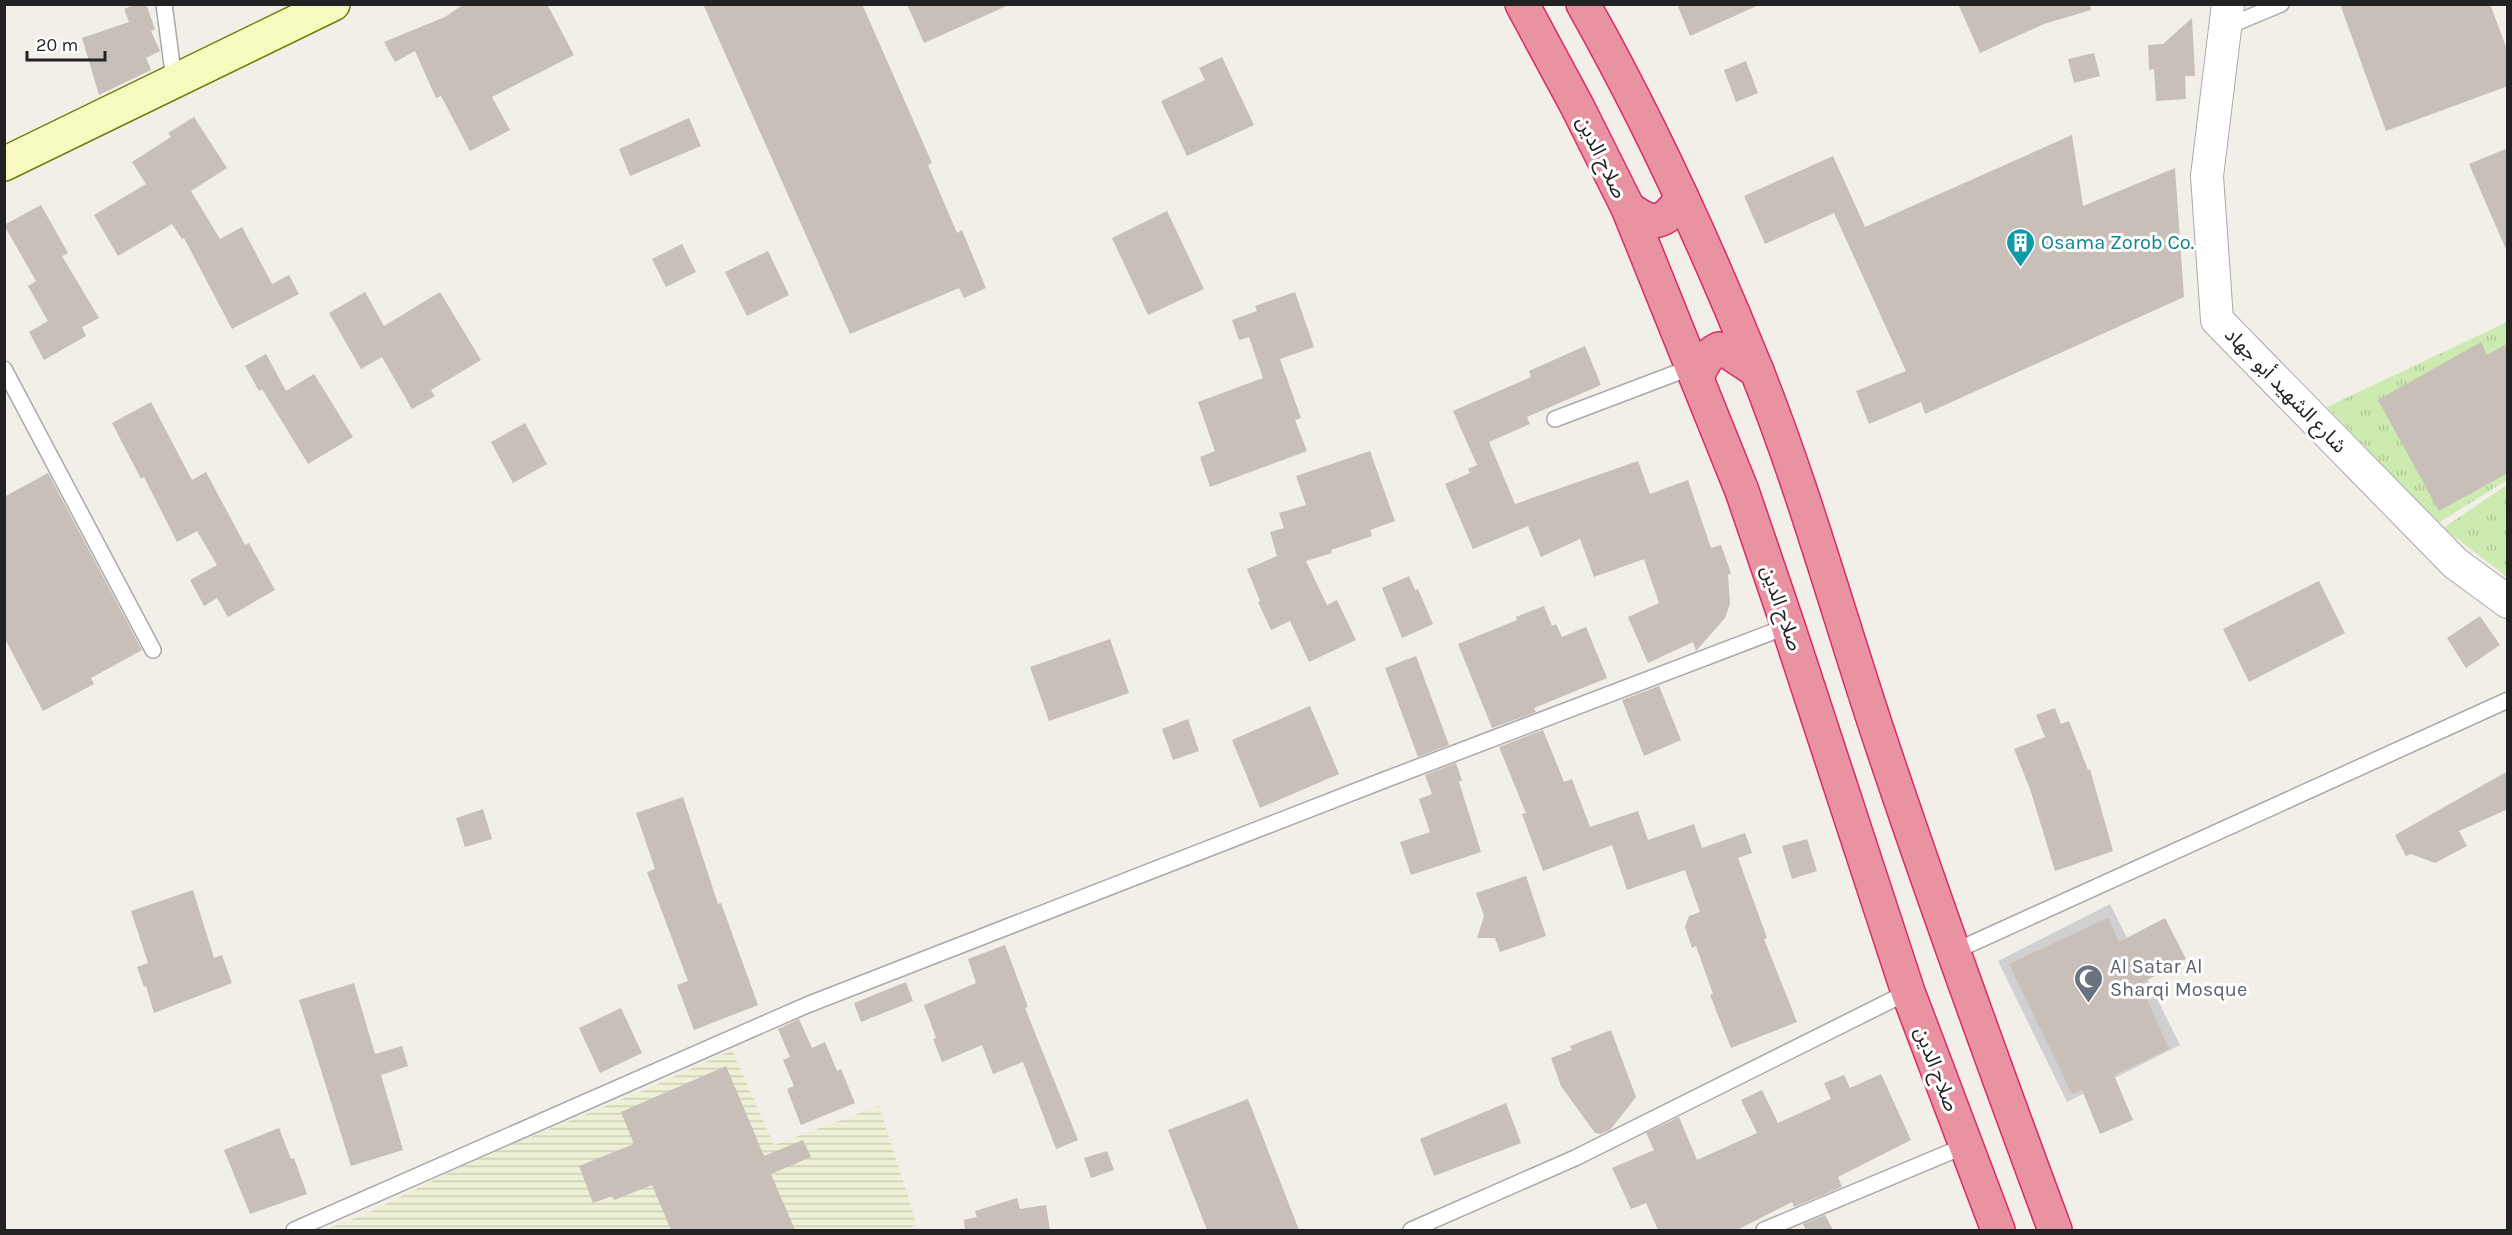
<svg xmlns="http://www.w3.org/2000/svg" width="2512" height="1235" font-family="Karla,'Noto Sans Arabic',sans-serif">
	<style>
		.religious { fill: #d0d0d0 }
		.farmland { fill: url(#farmland-rules) }
		.grass { fill: url(#grass-tufts) }
		.building { fill: #c7bfb8 }
		.lines { fill: none; stroke-linecap: round; stroke-linejoin: round }
		.lane-casing { stroke: #a9a9a9; stroke-width: 18 }
		.street-casing { stroke: #a9a9a9; stroke-width: 34 }
		.secondary-casing { stroke: #707d05; stroke-width: 36 }
		.highway-casing { stroke: #dc2a67; stroke-width: 36 }
		.lane { stroke: #fff; stroke-width: 15 }
		.street { stroke: #fff; stroke-width: 32 }
		.secondary { stroke: #f7fabf; stroke-width: 33 }
		.highway { stroke: #e892a2; stroke-width: 33 }
		.labels { text-anchor: middle; stroke-width: 6; stroke-linejoin: round; paint-order: stroke }
		.street-label { font-size: 20px; fill: #222; stroke: #fff }
		.culture-label { font-size: 20px; fill: #0d838f; stroke: #fff; text-anchor: start }
		.worship-label { font-size: 20px; fill: #5b616d; stroke: #fff; text-anchor: start }
	</style>
	<defs>
		<pattern id="farmland-rules" width="6" height="5" patternUnits="userSpaceOnUse" patternTransform="scale(1.5)"><rect width="6" height="5" fill="#eef0d5"/><path d="M0 2.5h6" fill="none" stroke="#ccceb7"/></pattern>
		<pattern id="grass-tufts" width="24" height="20" patternUnits="userSpaceOnUse" patternTransform="scale(1.5)"><rect width="24" height="20" fill="#cdebb0"/><path d="M3 7l-1-3M5 7V3M7 7l1-3M15 17l-1-3M17 17v-4M19 17l1-3" fill="none" stroke="#b0c997"/></pattern>
	</defs>
	<rect width="100%" height="100%" fill="#f2efe9"/>
	<path class="religious" d="M2110,904L2180,1045L2067,1102L1998,961Z"/>
	<path class="farmland" d="M732,1050L774,1145L879,1106L917,1225L904,1230H325L372,1211L472,1161L649,1088Z"/>
	<g class="grass">
		<path d="M2507,322V480L2438,523L2327,407Z"/>
		<path d="M2507,485V577L2443,528Z"/>
	</g>
	<g class="building">
		<path d="M136,4H146L155,29L151,31L160,51L146,58L151,70L99,95L82,38L129,22L124,9Z"/>
		<path d="M464,4H547L574,55L492,97L510,130L470,151L441,96L436,98L415,51L395,62L384,42L445,17Z"/>
		<path d="M703,4H862L932,163L928,165L957,233L962,230L986,288L964,298L959,288L850,334Z"/>
		<path d="M907,4H1011L924,43Z"/>
		<path d="M1677,4H1761L1690,36Z"/>
		<path d="M1958,4H2090L2091,10L2044,24L1980,53Z"/>
		<path d="M2340,4H2490L2508,52V86L2386,131Z"/>
		<path d="M2192,18L2195,76H2185L2186,99L2156,101L2154,69L2149,70L2148,45L2163,44Z"/>
		<path d="M2094,53L2100,76L2074,83L2068,59Z"/>
		<path d="M1222,57L1254,125L1187,156L1161,101L1205,80L1199,68Z"/>
		<path d="M1746,61L1758,93L1736,102L1724,70Z"/>
		<path d="M194,117L227,168L191,191L220,239L242,227L272,284L289,275L299,294L232,329L184,238L182,239L172,224L118,256L94,215L146,184L132,162L171,137L168,133Z"/>
		<path d="M689,118L701,146L630,176L619,149Z"/>
		<path d="M2072,135L2083,206L2175,168L2184,297L1925,414L1921,402L1869,424L1856,391L1906,371L1834,213L1765,244L1744,196L1833,156L1865,227Z"/>
		<path d="M2508,148V254L2469,164Z"/>
		<path d="M41,205L68,253L62,256L99,318L82,327L86,336L44,360L29,332L48,321L28,286L36,281L4,225Z"/>
		<path d="M1167,211L1204,289L1148,315L1112,238Z"/>
		<path d="M682,244L696,272L666,287L652,259Z"/>
		<path d="M768,251L789,295L747,316L725,272Z"/>
		<path d="M365,292L384,326L440,292L481,360L431,390L435,396L412,409L382,357L361,369L329,313Z"/>
		<path d="M1295,292L1314,347L1280,359L1301,418L1295,420L1307,451L1210,487L1200,457L1215,451L1198,402L1263,378L1249,337L1239,340L1232,320L1257,311L1255,306Z"/>
		<path d="M2481,342L2487,355L2508,343V473L2439,511L2378,400Z"/>
		<path d="M1585,346L1601,385L1527,417L1530,424L1489,442L1515,504L1638,461L1650,494L1688,480L1711,548L1721,545L1731,573L1728,575L1730,604L1725,618L1696,651L1693,642L1648,663L1628,617L1659,603L1644,559L1594,577L1580,539L1541,557L1528,526L1473,549L1445,484L1470,473L1468,469L1477,465L1453,411L1531,377L1529,371Z"/>
		<path d="M266,354L286,391L314,374L353,437L308,464L262,389L259,391L245,366Z"/>
		<path d="M151,402L192,480L206,472L245,545L249,543L275,590L228,617L217,598L204,606L190,580L217,565L197,531L177,542L144,477L141,479L112,423Z"/>
		<path d="M525,423L547,464L513,483L491,442Z"/>
		<path d="M1370,451L1395,521L1370,530L1372,536L1331,550L1332,553L1306,561L1327,605L1337,600L1356,640L1309,662L1290,621L1271,630L1258,602L1260,601L1247,569L1277,556L1270,532L1284,528L1279,513L1306,505L1296,476Z"/>
		<path d="M48,473L142,650L91,678L94,684L43,711L4,637V497Z"/>
		<path d="M1409,576L1415,590L1418,589L1433,624L1402,638L1382,588Z"/>
		<path d="M2319,581L2345,633L2249,682L2223,629Z"/>
		<path d="M1544,606L1552,626L1556,624L1562,637L1586,627L1607,678L1534,708L1536,712L1492,728L1458,644L1517,620L1516,617Z"/>
		<path d="M2480,616L2500,645L2466,668L2447,638Z"/>
		<path d="M1110,639L1129,693L1049,721L1030,667Z"/>
		<path d="M1416,656L1449,745L1418,757L1385,668Z"/>
		<path d="M1659,686L1681,740L1644,756L1622,700Z"/>
		<path d="M1310,706L1339,774L1260,808L1232,740Z"/>
		<path d="M2055,708L2061,724L2069,721L2088,770L2090,769L2113,851L2055,871L2030,789L2014,749L2045,737L2036,715Z"/>
		<path d="M1188,719L1199,751L1173,760L1162,729Z"/>
		<path d="M1543,730L1564,782L1572,779L1590,827L1638,811L1648,840L1694,824L1702,848L1745,833L1752,853L1738,858L1767,938L1764,939L1797,1022L1731,1048L1710,995L1713,994L1696,946L1692,948L1685,927L1689,916L1700,912L1685,870L1627,890L1612,845L1543,871L1522,814L1526,813L1499,747Z"/>
		<path d="M1456,763L1462,780L1459,782L1481,852L1411,875L1400,842L1430,832L1419,799L1432,794L1425,775Z"/>
		<path d="M2508,771V809L2459,831L2467,846L2435,863L2411,854L2406,856L2395,835Z"/>
		<path d="M683,797L718,904L721,903L758,1005L694,1030L677,985L688,981L647,872L655,869L636,813Z"/>
		<path d="M483,809L492,839L465,847L456,818Z"/>
		<path d="M1807,839L1817,871L1792,879L1782,846Z"/>
		<path d="M1526,876L1546,936L1500,952L1495,938H1477L1484,916L1476,893Z"/>
		<path d="M193,890L214,958L222,955L232,983L154,1013L146,986L144,987L137,967L148,963L131,911Z"/>
		<path d="M2108,918L2119,942L2165,918L2186,959L2140,984L2169,1049L2114,1075L2133,1120L2100,1134L2082,1090L2072,1094L2009,964Z"/>
		<path d="M1005,945L1028,1007L1025,1008L1078,1140L1056,1149L1023,1062L993,1074L982,1045L942,1062L933,1039L936,1038L924,1005L976,983L968,959Z"/>
		<path d="M906,982L913,1001L861,1022L854,1003Z"/>
		<path d="M354,983L375,1054L402,1046L408,1066L381,1075L403,1150L351,1166L299,1000Z"/>
		<path d="M621,1008L642,1053L600,1073L579,1028Z"/>
		<path d="M799,1019L812,1048L825,1042L837,1071L841,1069L855,1103L801,1125L787,1089L794,1086L783,1060L790,1057L778,1029Z"/>
		<path d="M1611,1030L1636,1097L1610,1130L1600,1134L1595,1133L1561,1086L1551,1058L1572,1050L1570,1046Z"/>
		<path d="M726,1066L764,1156L803,1140L811,1157L771,1174L795,1230H671L652,1185L614,1200L612,1196L593,1203L579,1166L634,1144L621,1112Z"/>
		<path d="M1881,1074L1911,1140L1838,1177L1842,1187L1794,1207L1792,1202L1737,1230H1658L1646,1203L1631,1209L1612,1168L1654,1150L1646,1133L1679,1117L1697,1160L1757,1133L1741,1100L1762,1090L1778,1123L1831,1099L1824,1083L1844,1075L1850,1088Z"/>
		<path d="M1248,1099L1299,1230H1207L1168,1130Z"/>
		<path d="M1506,1103L1521,1143L1434,1176L1420,1139Z"/>
		<path d="M279,1128L291,1159L294,1158L307,1194L250,1214L224,1150Z"/>
		<path d="M1107,1151L1114,1170L1091,1178L1084,1158Z"/>
		<path d="M1017,1198L1020,1209L1046,1205L1050,1230H965L964,1220L977,1217L975,1211Z"/>
		<path d="M1825,1215L1833,1230H1806L1803,1224Z"/>
	</g>
	<g class="lines">
		<defs>
			<g id="lane">
				<path d="M164,4L174,80"/>
				<path d="M2226,27L2281,4"/>
				<path d="M4,369L153,650"/>
				<path d="M1555,419L1692,367"/>
				<path d="M1953,952L2508,700"/>
				<path d="M294,1230L807,1005L1387,779L1788,626"/>
				<path d="M1411,1230L1575,1158L1908,992"/>
				<path d="M1764,1230L1967,1145"/>
			</g>
			<path id="street" d="M2228,4L2207,176L2217,320L2455,563L2508,602"/>
			<path id="secondary" d="M4,164L333,4"/>
			<g id="highway">
				<path d="M1522,4L1577,106L1628,208L1742,491L1788,626L1908,992L1998,1230"/>
				<path d="M1583,4C1649,121 1706,245 1756,369C1806,494 1841,624 1884,751C1938,912 1996,1071 2055,1230"/>
				<path d="M1628,208C1654,227 1663,225 1682,198"/>
				<path d="M1697,377C1703,364 1706,355 1719,349L1730,353L1757,371"/>
			</g>
		</defs>
		<use href="#lane" class="lane-casing"/>
		<use href="#street" class="street-casing"/>
		<use href="#secondary" class="secondary-casing"/>
		<use href="#highway" class="highway-casing"/>
		<use href="#lane" class="lane"/>
		<use href="#street" class="street"/>
		<use href="#secondary" class="secondary"/>
		<use href="#highway" class="highway"/>
	</g>
	<defs>
		<symbol id="building-pin" viewBox="-11 -11 22 30"><path d="M0 17L-7.5 6A9.5 9.5 0 1 1 7.5 6Z" fill="#0f9aa8" stroke="#fff"/><path d="M-4-6H4V6H1V3H-1V6H-4ZM-2.5-4.3h1.7v1.8h-1.7ZM.8-4.3h1.7v1.8H.8ZM-2.5-1h1.7V.8h-1.7ZM.8-1h1.7V.8H.8Z" fill="#fff"/></symbol>
		<symbol id="mosque-pin" viewBox="-11 -11 22 30"><path d="M0 17L-7.5 6A9.5 9.5 0 1 1 7.5 6Z" fill="#6b7280" stroke="#fff"/><path d="M3.5-4.9A6 6 0 1 0 3.5 4.9A5 5 0 1 1 3.5-4.9Z" fill="#fff"/></symbol>
	</defs>
	<g fill-rule="evenodd">
		<use href="#building-pin" x="2004" y="226" width="33" height="45"/>
		<use href="#mosque-pin" x="2072" y="962" width="33" height="45"/>
	</g>
	<g class="labels">
		<g class="street-label">
			<text transform="translate(1602 157) rotate(64)" y="7">صلاح الدين</text>
			<text transform="translate(2286 390) rotate(46)" y="7">شارع الشهيد أبو جهاد</text>
			<text transform="translate(1782 608) rotate(71)" y="7">صلاح الدين</text>
			<text transform="translate(1937 1069) rotate(69)" y="7">صلاح الدين</text>
		</g>
		<g class="culture-label">
			<text x="2041" y="249">Osama Zorob Co.</text>
		</g>
		<g class="worship-label">
			<text x="2110" y="973">Al Satar Al<tspan x="2110" dy="23">Sharqi Mosque</tspan></text>
		</g>
	</g>
	<rect width="2512" height="1235" fill="none" stroke="#222222" stroke-width="12"/>
	<path d="M27 51v9h78v-9" fill="none" stroke="#222222" stroke-width="3"/>
	<text x="36" y="51" font-size="18" fill="#222222" stroke="#ffffff" stroke-width="4.5" paint-order="stroke">20 m</text>
</svg>
